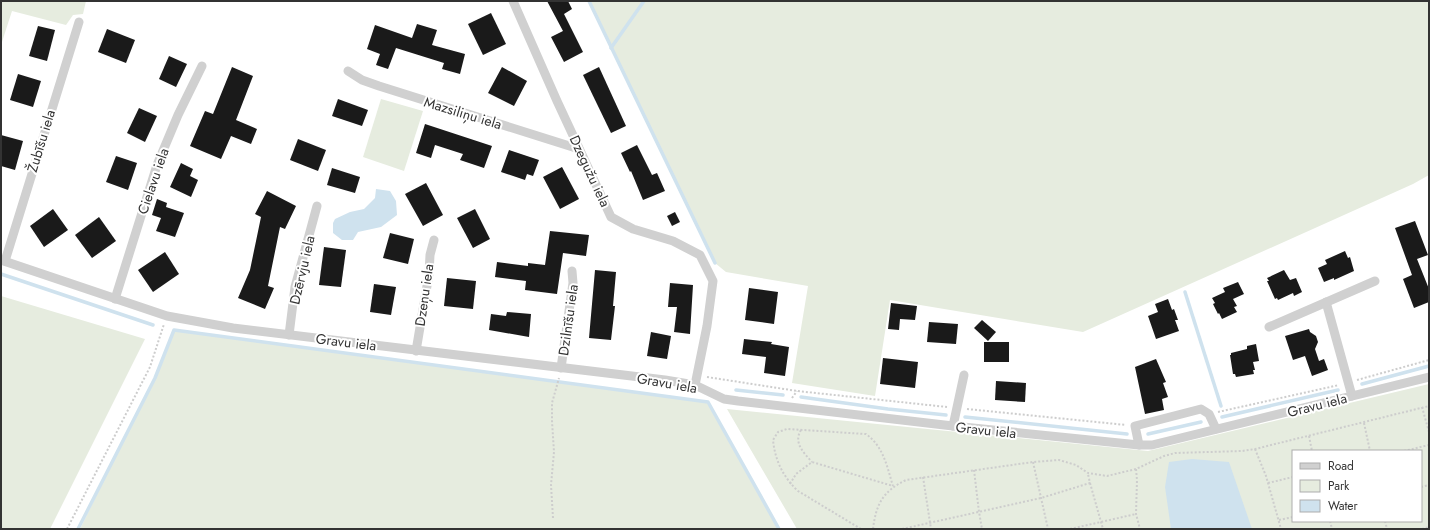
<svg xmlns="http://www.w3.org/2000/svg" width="1430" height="530" font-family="Jost,sans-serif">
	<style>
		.green { fill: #e6ecdf; fill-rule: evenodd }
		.water { fill: #cfe2ee }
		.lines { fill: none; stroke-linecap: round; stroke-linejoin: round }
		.stream { stroke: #cfe2ee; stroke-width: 3.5 }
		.building { fill: #1a1a1a }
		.path { stroke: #cdcdcd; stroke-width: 2; stroke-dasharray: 2 2; stroke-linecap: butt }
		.minor { stroke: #d0d0d0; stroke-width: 9 }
		.labels { text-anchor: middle; stroke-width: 4; stroke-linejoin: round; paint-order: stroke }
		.street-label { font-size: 14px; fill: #333; stroke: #fff }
	</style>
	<rect width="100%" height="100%" fill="#fff"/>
	<g class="green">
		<path d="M1,1H86L83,14L73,15L66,25L12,11L1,45Z"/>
		<path d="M589,1H1429V175L1413,184L1083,332L890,300L875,396L792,383L808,286L726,272L715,263Z"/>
		<path d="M381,99L423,111L404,171L363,157Z"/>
		<path d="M1,296L145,339L50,529H1Z"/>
		<path d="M174,330L708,402L779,529H80L154,379Z"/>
		<path d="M1429,384V529H797L727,409L1148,451ZM1293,451H1421V521H1293Z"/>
	</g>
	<g class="water">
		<path d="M376,189L390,191L396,201L397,215L381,227L358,232L353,240H342L333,233V223L335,219L350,212L364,209L375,198Z"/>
		<path d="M1192,459L1229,462L1252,529H1171L1165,487L1169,462Z"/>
	</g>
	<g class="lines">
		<g class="stream">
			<path d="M589,1L715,263"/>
			<path d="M611,48L644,1"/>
			<path d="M1,274L153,325"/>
			<path d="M1185,292L1221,406"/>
			<path d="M1362,384L1429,366"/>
			<path d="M736,390L783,395"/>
			<path d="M801,397L888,409L946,415"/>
			<path d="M965,417L1127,434"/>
			<path d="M1222,417L1338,390"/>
			<path d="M1148,434L1201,422"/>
			<path d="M78,529L155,378L174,330L708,402L779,529"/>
		</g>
	</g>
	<g class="building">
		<path d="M547,1H568L572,9L564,14L583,52L564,62L551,37L563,31Z"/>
		<path d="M491,13L506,44L483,55L468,24Z"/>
		<path d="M417,24L437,30L432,45L465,54L460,74L442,69L444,63L396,48L388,69L376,65L380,54L367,49L375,25L412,38Z"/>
		<path d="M38,26L55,30L47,61L29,56Z"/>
		<path d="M107,29L135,40L126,63L98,52Z"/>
		<path d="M169,56L187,64L176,87L159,79Z"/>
		<path d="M232,67L253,76L236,120L257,129L251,144L231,136L221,159L190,146L205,111L213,114Z"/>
		<path d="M502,67L527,81L514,106L488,93Z"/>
		<path d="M599,67L626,126L611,133L583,75Z"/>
		<path d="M18,74L41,81L33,107L10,100Z"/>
		<path d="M338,99L368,110L362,126L332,116Z"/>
		<path d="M139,108L157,116L145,142L127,133Z"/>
		<path d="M425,124L492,146L484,168L460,160L463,154L435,145L431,158L416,153Z"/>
		<path d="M1,135L23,141L15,170L1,166Z"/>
		<path d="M298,139L326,150L318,171L290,160Z"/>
		<path d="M637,145L652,175L657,173L665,191L643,200L631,171L630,172L621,153Z"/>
		<path d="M509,150L539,160L533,176L527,174L525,180L501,172Z"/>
		<path d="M116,156L137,163L128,190L106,182Z"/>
		<path d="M181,163L193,169L190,176L198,180L191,197L170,187Z"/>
		<path d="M562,167L579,199L560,209L543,177Z"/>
		<path d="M332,168L360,177L355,193L327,185Z"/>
		<path d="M426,183L443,215L423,226L405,194Z"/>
		<path d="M267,191L296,206L285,229L280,227L268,286L274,288L265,309L238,298L250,270L261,217L255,214Z"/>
		<path d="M157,199L167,203L166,207L184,213L175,237L156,231L161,218L152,215Z"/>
		<path d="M53,209L68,230L44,247L30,226Z"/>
		<path d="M475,209L490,239L473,248L457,218Z"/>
		<path d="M675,212L680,222L672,226L667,216Z"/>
		<path d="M99,217L116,241L92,258L75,235Z"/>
		<path d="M1415,221L1428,255L1417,259L1429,289V302L1414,308L1403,279L1412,275L1395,228Z"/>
		<path d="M550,231L589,235L586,256L563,253L557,294L525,290L526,281L495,277L497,262L528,266V263L545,265Z"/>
		<path d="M390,233L414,239L408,264L383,258Z"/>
		<path d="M324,247L346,250L341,287L319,285Z"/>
		<path d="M1345,251L1348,258L1350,257L1354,271L1334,280V278L1324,282L1318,268L1327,264L1325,260Z"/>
		<path d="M165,252L179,274L153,292L138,270Z"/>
		<path d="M595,270L616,272L613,306H615L611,340L589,338Z"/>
		<path d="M1284,270L1290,280L1296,278L1302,292L1294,296L1293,293L1278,300L1277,298L1275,299L1267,281H1269L1267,278Z"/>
		<path d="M447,278L476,281L473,309L444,306Z"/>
		<path d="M1238,282L1244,294L1233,299L1237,306L1234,307L1237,312L1222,319L1219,313L1218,314L1213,304L1215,303L1212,298L1225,292L1223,288Z"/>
		<path d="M670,283L693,285L690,334L674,332L677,307H668Z"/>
		<path d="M374,284L396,287L391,315L370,312Z"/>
		<path d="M749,288L778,292L774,324L745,320Z"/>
		<path d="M1168,299L1172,310L1174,309L1178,320H1175L1179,331L1156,339L1148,316L1158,312L1155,304Z"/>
		<path d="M891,303L917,306L915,320L900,319L899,330L888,329Z"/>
		<path d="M507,312L531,314L529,337L489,330L491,314L506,316Z"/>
		<path d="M982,320L996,332L988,341L974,328Z"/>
		<path d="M929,322L958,324L956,344L927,342Z"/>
		<path d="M1309,329L1310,332L1316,336L1318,342L1315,349L1319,361L1324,359L1328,370L1312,376L1305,356L1293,360L1285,336Z"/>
		<path d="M651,332L671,336L667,359L647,356Z"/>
		<path d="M744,339L772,342L771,344L789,347L785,376L764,373L766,357L742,354Z"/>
		<rect x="984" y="342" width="25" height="20"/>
		<path d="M1256,344L1259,361L1253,362L1255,370H1253L1254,374L1236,377L1235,374H1233L1230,355H1231V353L1247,349V346Z"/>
		<path d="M883,358L918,362L915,388L880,384Z"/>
		<path d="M1156,359L1166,382L1163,383L1168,397L1162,399L1164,410L1145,414L1135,367Z"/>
		<path d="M996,381L1026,383L1025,402L995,400Z"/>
	</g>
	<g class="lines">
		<g class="path">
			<path d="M707,377L797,391L947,407"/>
			<path d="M1357,380L1429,360"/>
			<path d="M792,398L797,391"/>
			<path d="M1422,407L1429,432"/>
			<path d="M967,409L1126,425"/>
			<path d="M1218,412L1339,385"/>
			<path d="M1364,423L1370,451"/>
			<path d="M801,430C793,443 804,453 812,462"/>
			<path d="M1309,436L1312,451"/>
			<path d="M1255,449L1266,476L1281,529"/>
			<path d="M1404,451L1429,445"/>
			<path d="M1033,462L1048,529"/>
			<path d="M1136,469L1137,480L1136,514L1140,529"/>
			<path d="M974,470L979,512L982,529"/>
			<path d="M923,477L931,529"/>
			<path d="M1090,483L1103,529"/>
			<path d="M1268,483L1293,477"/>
			<path d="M790,484L796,474L812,462L893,486"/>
			<path d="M1421,487L1429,485"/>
			<path d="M553,518L551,485L554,452L552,421V403L559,378"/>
			<path d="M1279,520L1293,517"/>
			<path d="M1330,521L1332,529"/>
			<path d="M1385,521L1387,529"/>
			<path d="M67,529L150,367L164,324"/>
			<path d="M861,529L798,491C783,477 775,460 773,440L778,432L787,429L866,434C884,447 887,467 893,486"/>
			<path d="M873,529C876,504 883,491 906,480L1033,462L1059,460L1076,465L1088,473L1107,476L1136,469L1164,456L1175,453L1242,451L1255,449L1429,406"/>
			<path d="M902,529L1041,498L1090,483L1088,474"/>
			<path d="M1070,529L1136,514"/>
			<path d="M1422,529L1429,527"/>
		</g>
		<g class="minor">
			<path d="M513,1L557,101L611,217L633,229L673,241L700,255L713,281L707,326L695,385"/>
			<path d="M348,71L362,80L379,86L579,149"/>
			<path d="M1,260L167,316L233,328L665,380L695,385L724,399L738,401L953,426L1139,445H1152L1429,377"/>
			<path d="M5,261L79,22"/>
			<path d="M115,299L157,165L178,115L202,66"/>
			<path d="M1326,302L1352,396"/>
			<path d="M1269,327L1375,281"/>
			<path d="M289,335L295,287L317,206"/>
			<path d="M416,351L429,274L430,255L434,240"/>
			<path d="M561,368L573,283L572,271"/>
			<path d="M953,426L964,375"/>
			<path d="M1139,445L1135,426L1201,409L1209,414L1216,429"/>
		</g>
	</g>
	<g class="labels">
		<g class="street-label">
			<text transform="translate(463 113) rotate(17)" y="5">Mazsiliņu iela</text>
			<text transform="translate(41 141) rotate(-73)" y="5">Žubīšu iela</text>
			<text transform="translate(590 171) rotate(65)" y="5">Dzegužu iela</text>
			<text transform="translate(153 181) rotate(-71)" y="5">Cielavu iela</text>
			<text transform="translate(302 270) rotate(-77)" y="5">Dzērvju iela</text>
			<text transform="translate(424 295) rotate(-82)" y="5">Dzeņu iela</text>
			<text transform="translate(568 320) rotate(-82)" y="5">Dzilnīšu iela</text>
			<text transform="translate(346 342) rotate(7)" y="5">Gravu iela</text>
			<text transform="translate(667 383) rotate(10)" y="5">Gravu iela</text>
			<text transform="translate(1317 405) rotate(-14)" y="5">Gravu iela</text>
			<text transform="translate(986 430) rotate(6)" y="5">Gravu iela</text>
		</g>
	</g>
	<rect width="1430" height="530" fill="none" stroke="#333333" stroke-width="4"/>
	<rect x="1292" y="450" width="130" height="72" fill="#ffffff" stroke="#adadad"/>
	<rect x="1300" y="463" width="20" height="6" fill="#d0d0d0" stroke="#adadad"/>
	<text x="1328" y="470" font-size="12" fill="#333333">Road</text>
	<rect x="1300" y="480" width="20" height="12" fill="#e6ecdf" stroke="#adadad"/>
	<text x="1328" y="490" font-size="12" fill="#333333">Park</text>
	<rect x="1300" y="500" width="20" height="12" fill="#cfe2ee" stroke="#adadad"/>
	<text x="1328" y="510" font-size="12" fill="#333333">Water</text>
</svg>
